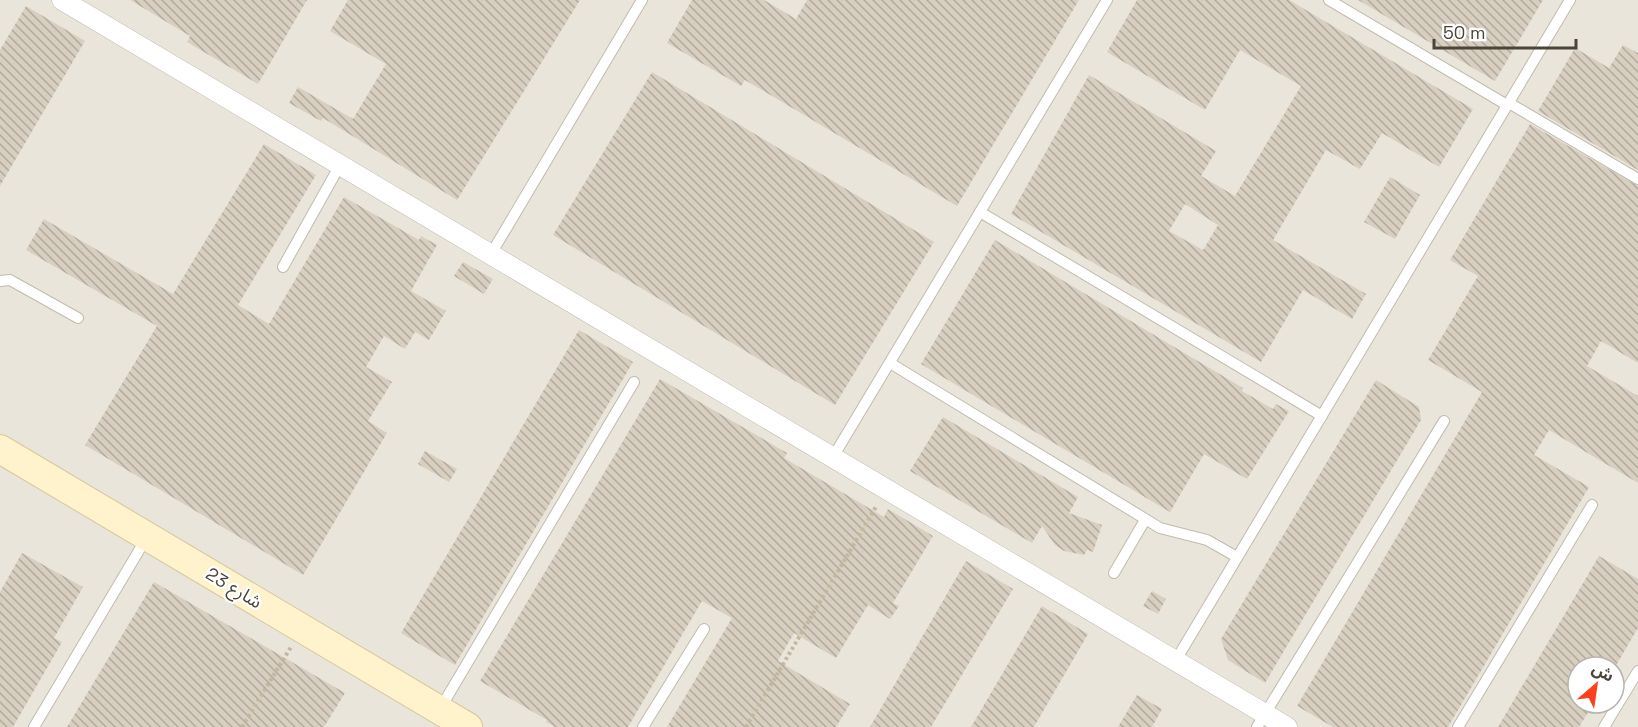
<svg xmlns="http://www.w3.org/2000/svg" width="1638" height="727" font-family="'Space Grotesk','Noto Sans Arabic',sans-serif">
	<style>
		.residential { fill: #eae5da; fill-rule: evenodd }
		.building { fill: url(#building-back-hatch); fill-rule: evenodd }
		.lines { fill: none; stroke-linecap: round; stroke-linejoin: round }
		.lane-casing { stroke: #c2bbae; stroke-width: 12 }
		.street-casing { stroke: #c2bbae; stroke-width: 21 }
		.secondary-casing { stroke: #d6c79b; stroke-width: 30 }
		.path { stroke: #c4b79f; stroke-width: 4; stroke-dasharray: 3 3; stroke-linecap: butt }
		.lane { stroke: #fff; stroke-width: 10 }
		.street { stroke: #fff; stroke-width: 20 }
		.secondary { stroke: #fff3cd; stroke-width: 28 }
		.labels { text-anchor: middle; stroke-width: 4.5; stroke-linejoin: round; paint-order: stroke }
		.street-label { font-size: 18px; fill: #4b4439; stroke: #fff }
	</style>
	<defs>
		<pattern id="building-back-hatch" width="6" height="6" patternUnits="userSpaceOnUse" patternTransform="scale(1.5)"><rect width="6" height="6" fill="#d8cfc1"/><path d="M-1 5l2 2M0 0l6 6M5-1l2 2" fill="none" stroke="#b1aa9e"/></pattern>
	</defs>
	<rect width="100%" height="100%" fill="#f6f3ec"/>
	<path class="residential" d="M0,0H1638V727H0ZM1578,667H1614V703H1578Z"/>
	<g class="building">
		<path d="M130,0H307L258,84L187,42L190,36Z"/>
		<path d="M348,0H580L457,200L323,118L321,121L289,103L298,87L353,119L386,64L330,31Z"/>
		<path d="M692,0H764L796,19L807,0H1079L957,206L745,80L741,86L667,43Z"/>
		<path d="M1137,0H1289L1473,109L1439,167L1382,133L1360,169L1326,150L1273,240L1366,294L1352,319L1303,290L1261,362L1011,214L1089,75L1216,151L1201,176L1235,196L1301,86L1240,50L1205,110L1107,52ZM1185,204L1218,225L1203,250L1169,231Z"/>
		<path d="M1358,0H1543L1495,81Z"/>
		<path d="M26,6L85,41L0,186V50Z"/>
		<path d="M1623,45L1638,53V170L1538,111L1575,48L1609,68Z"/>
		<path d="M652,72L934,242L835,405L553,235Z"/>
		<path d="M1530,124L1638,186V363L1601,341L1587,366L1638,396V483L1549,430L1534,455L1589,487L1448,727H1333L1297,706L1482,392L1428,360L1478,276L1450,260Z"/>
		<path d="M264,144L316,175L238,305L269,324L344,197L419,240L421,236L437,245L411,291L446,311L429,340L415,332L405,349L384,336L366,367L392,382L368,421L387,433L303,575L85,445L157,326L26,250L44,219L173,294Z"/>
		<path d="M1390,177L1420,195L1395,239L1364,222Z"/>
		<path d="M995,240L1243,388L1242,391L1273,409L1276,404L1289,411L1247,479L1204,454L1170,512L921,364Z"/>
		<path d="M463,262L493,279L484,294L454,276Z"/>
		<path d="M579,330L633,362L455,665L401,633Z"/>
		<path d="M660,379L787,453L784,458L884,517L888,509L933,536L893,603L899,606L890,619L868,605L836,658L794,633L778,661L850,704L836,727H667L732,618L702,601L628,727H555L546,722L547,720L480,681Z"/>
		<path d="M1376,380L1419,407L1421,420L1265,683L1228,660L1221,639Z"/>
		<path d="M943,417L1078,497L1069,513L1102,525L1093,552L1087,550L1084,555L1064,551L1055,545L1042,526L1032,543L910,471Z"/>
		<path d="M425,451L457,469L449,482L418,464Z"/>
		<path d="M22,553L83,587L54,638L62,642L13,727H0V592Z"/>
		<path d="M1599,556L1638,579V628L1615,667H1578V703H1594L1579,727H1498Z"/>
		<path d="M966,561L1013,589L931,727H870Z"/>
		<path d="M154,582L345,693L324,727H67Z"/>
		<path d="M1152,591L1166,599L1158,614L1143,606Z"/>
		<path d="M1042,606L1088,634L1034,727H971Z"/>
		<path d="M1137,695L1162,709L1152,727H1118Z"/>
	</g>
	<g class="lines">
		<defs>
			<g id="lane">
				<path d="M1329,0L1507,105"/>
				<path d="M1509,103L1638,179"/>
				<path d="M980,212L1322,416"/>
				<path d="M491,254L642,0"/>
				<path d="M283,267L340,165"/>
				<path d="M0,281L10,280L78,318"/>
				<path d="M890,363L1160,528L1207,540L1237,557"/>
				<path d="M833,457L1107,0"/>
				<path d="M1114,573L1145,520"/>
				<path d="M1176,660L1570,0"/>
				<path d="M440,709L634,382"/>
				<path d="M34,727L147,537"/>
				<path d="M643,727L704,629"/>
				<path d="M1257,727L1444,421"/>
				<path d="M1458,727L1592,505"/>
				<path d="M1604,727L1638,671"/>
			</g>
			<path id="street" d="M62,0L1287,727"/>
			<path id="secondary" d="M0,449L468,727"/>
		</defs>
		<use href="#lane" class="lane-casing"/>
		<use href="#street" class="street-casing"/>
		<use href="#secondary" class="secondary-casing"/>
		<g class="path">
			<path d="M242,727L291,647"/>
			<path d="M746,727L877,505"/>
		</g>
		<use href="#lane" class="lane"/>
		<use href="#street" class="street"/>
		<use href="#secondary" class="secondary"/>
	</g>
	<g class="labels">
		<g class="street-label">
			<text transform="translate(234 588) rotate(31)" y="6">شارع 23</text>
		</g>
	</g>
	<g transform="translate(1596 685) rotate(29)"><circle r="28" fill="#ffffff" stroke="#b7b4b0" stroke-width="1.5"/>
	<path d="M0-4.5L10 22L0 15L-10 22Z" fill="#fc3f1d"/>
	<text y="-9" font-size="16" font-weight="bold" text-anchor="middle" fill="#4b4439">ش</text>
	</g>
	<path d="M1434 39v9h142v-9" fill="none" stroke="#4b4439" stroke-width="3"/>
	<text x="1443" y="39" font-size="18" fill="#4b4439" stroke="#ffffff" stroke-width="4.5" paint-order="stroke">50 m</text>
</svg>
